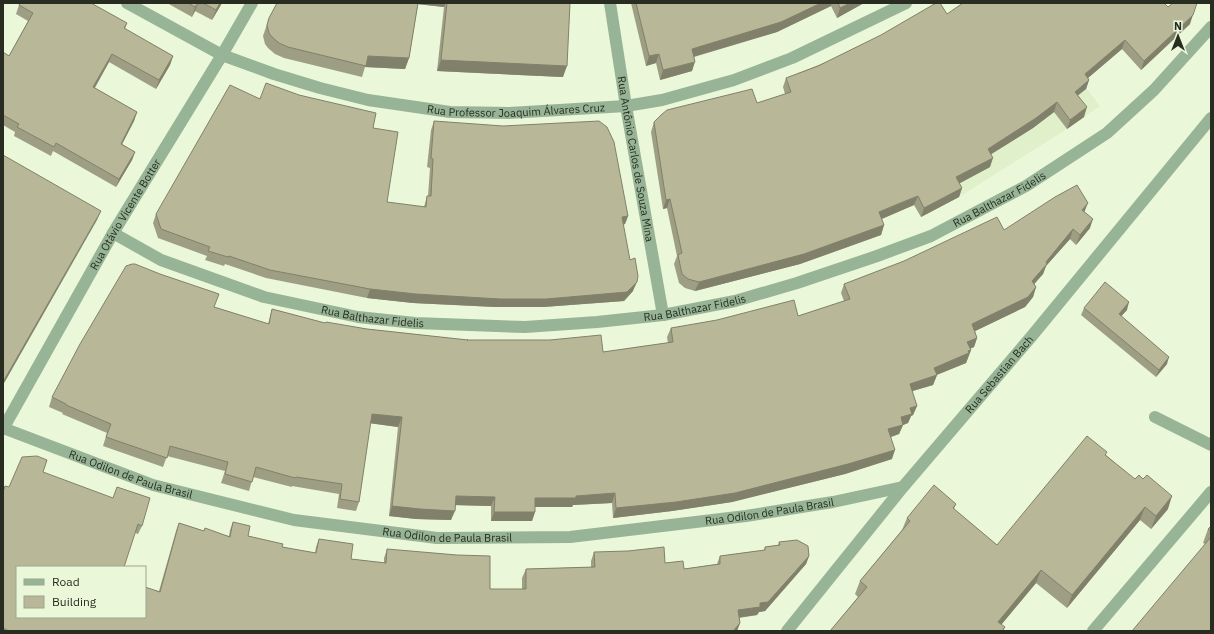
<svg xmlns="http://www.w3.org/2000/svg" width="1214" height="634" font-family="'IBM Plex Sans',sans-serif">
	<style>
		.built { fill: #e0f0ca }
		.lines { fill: none; stroke-linecap: round; stroke-linejoin: round }
		.service { stroke: #97b596; stroke-width: 12 }
		.minor { stroke: #97b596; stroke-width: 12 }
		.wall { fill: #9e9e84 }
		.shaded-wall { fill: #81816b }
		.building { fill: #b8b899; stroke: #81816b }
		.labels { text-anchor: middle; stroke-width: 3.5; stroke-linejoin: round; paint-order: stroke }
		.street-label { font-size: 11px; fill: #282c21; stroke: #eaf7d9 }
	</style>
	<rect width="100%" height="100%" fill="#eaf7d9"/>
	<path class="built" d="M1046,37L1100,106L1067,129L959,197L948,104Z"/>
	<g class="lines">
		<path class="service" d="M1155,417L1211,445"/>
		<g class="minor">
			<path id="s1" d="M127,3L222,55L274,74L320,88L368,100L450,112L509,113L626,106L662,100L734,80L792,58L906,3"/>
			<path id="s2" d="M610,3L626,106L663,315"/>
			<path id="s3" d="M113,233L161,260L264,297L358,317L415,323L525,327L597,322L663,315L735,301L797,283L877,256L931,236L1003,198L1026,186L1107,133L1154,90L1211,27"/>
			<path id="s4" d="M3,428L153,485L294,520L437,538L570,537L746,516L833,502L903,487"/>
			<path id="s5" d="M3,429L113,233L222,55L252,3"/>
			<path id="s6" d="M787,631L903,487L1031,337L1211,118"/>
			<path d="M1093,631L1211,492"/>
		</g>
	</g>
	<g class="wall">
		<path d="M167,3H222L212,20L195,11L192,17Z"/>
		<path d="M277,3H570L563,77L437,71L444,7L418,4L409,58L405,69L365,67L362,77L284,58L275,54L268,48L265,44L263,36L269,18Z"/>
		<path d="M631,3H864L837,18L831,6L777,32L694,57L692,71L660,80L656,63L646,66Z"/>
		<path d="M19,5L127,23L125,29L173,56L170,65L156,89L109,62L95,88L137,112L134,121L122,144L135,152L132,160L116,187L53,151L51,156L14,136L15,132L3,125V52L9,56L28,21L16,14Z"/>
		<path d="M947,14L1190,24L1141,70L1122,49L1088,78L1089,80L1086,89L1078,95L1084,117L1067,129L1054,112L1033,128L991,154L990,167L959,183L962,188L959,197L921,217L914,205L881,219L884,225L881,235L800,264L695,291L685,288L679,283L674,264L677,256L667,208L663,209L651,132L654,122L757,103L785,94L783,87L786,78Z"/>
		<path d="M260,98L373,128L387,202L424,207L427,196H428L430,168L427,167L431,130L434,121L628,216L625,224L623,225L633,291L624,301L543,307H496L413,303L367,298L266,278L225,264L224,266L205,260L207,256L158,238L153,223L156,214Z"/>
		<path d="M1085,212L1090,228L1076,245L1070,239L1046,266L1043,274L1034,284L1036,287L1033,297L1025,307L975,331L977,338L974,347L970,349L971,350L966,363L937,375L933,385L912,391L917,406L913,415L911,416L908,423L903,425L899,434L891,437L892,459L845,474L732,502L672,511L613,518L612,503L573,505L572,507H535V512L532,521H491V506L455,505L451,520L416,519L389,516L398,427L370,423L359,502L356,511L337,508L339,494L292,486V487L253,477L249,491L221,483L225,471L167,456L163,467L103,446L107,433L62,414L63,413L49,407L52,397L214,307L268,324L272,309L325,323L367,329L467,340L603,352L668,343L667,337L671,328L798,316L844,301L841,293L844,284L1004,230Z"/>
		<path d="M1084,308L1127,310L1121,316L1167,364L1156,377L1081,315Z"/>
		<path d="M1106,455L1168,509L1151,529L1140,520L1067,608L1036,583L1001,625L1005,627L1003,631H830L858,597L855,594L860,581L902,530L907,518L956,504L954,509L997,545Z"/>
		<path d="M43,472L142,526L138,534L135,533L17,567L159,591L176,531L179,523L204,531L229,536L230,530L233,522L248,536L282,547L315,553L316,547L319,539L351,559L384,563V558L387,549L490,589H522V578L526,569L591,567V561L594,552L665,563L684,569L717,564L720,556L764,550L765,547L778,545L779,542L809,556L806,564L765,611L759,612L757,615L739,618L740,623L737,631H3V492L9,487Z"/>
		<path d="M1211,526V631L1205,544L1203,543L1208,529Z"/>
	</g>
	<g class="shaded-wall">
		<path d="M198,3L195,11L192,17L195,7Z"/>
		<path d="M220,3H222L212,20L216,10Z"/>
		<path d="M416,3H445L444,7L416,4Z"/>
		<path d="M821,3H832L831,6L777,32L689,58L692,49Z"/>
		<path d="M850,3H864L837,18L840,8Z"/>
		<path d="M1193,15L1190,24L1141,70L1144,61Z"/>
		<path d="M1125,40L1122,49L1082,83L1085,74Z"/>
		<path d="M112,54L109,62L90,95L93,87Z"/>
		<path d="M659,54L656,63L646,66L649,56Z"/>
		<path d="M173,56L170,65L156,89L159,80Z"/>
		<path d="M368,56L409,58L405,69L365,67Z"/>
		<path d="M441,60L567,66L563,77L437,71Z"/>
		<path d="M695,62L692,71L660,80L663,70Z"/>
		<path d="M1089,80L1086,89L1071,101L1075,92Z"/>
		<path d="M1057,102L1054,112L1033,128L985,158L988,149Z"/>
		<path d="M1087,107L1084,117L1067,129L1070,120Z"/>
		<path d="M137,112L134,121L118,152L121,144Z"/>
		<path d="M135,152L132,160L116,187L119,179Z"/>
		<path d="M993,158L990,167L953,187L956,177Z"/>
		<path d="M962,188L959,197L921,217L924,208Z"/>
		<path d="M918,196L914,205L875,222L879,212Z"/>
		<path d="M670,199L667,208L663,209L666,200Z"/>
		<path d="M1088,203L1084,213L1082,210Z"/>
		<path d="M101,211L97,220L3,385V382Z"/>
		<path d="M628,216L625,224L618,225L622,217Z"/>
		<path d="M1093,219L1090,228L1076,245L1080,235Z"/>
		<path d="M884,225L881,235L800,264L695,291L699,282Z"/>
		<path d="M1073,229L1070,239L1046,266L1043,274L1029,290L1032,281L1046,262Z"/>
		<path d="M637,282L633,291L624,301L543,307H496L413,303L367,298L370,289Z"/>
		<path d="M1036,287L1033,297L1025,307L969,334L972,324Z"/>
		<path d="M1129,302L1127,310L1116,322L1119,314Z"/>
		<path d="M977,338L974,347L964,351L967,342Z"/>
		<path d="M971,350L966,363L931,377L934,368Z"/>
		<path d="M1169,357L1167,364L1156,377L1159,370Z"/>
		<path d="M937,375L933,385L906,393L910,384Z"/>
		<path d="M917,406L913,415L911,416L908,423L903,425L899,434L885,439L888,429L910,408Z"/>
		<path d="M372,414L402,417L398,427L368,423Z"/>
		<path d="M895,450L892,459L845,474L732,502L672,511L613,518L616,508Z"/>
		<path d="M615,493L612,503L573,505L572,507H532L535,498L576,496Z"/>
		<path d="M456,496L495,497L491,506L452,505Z"/>
		<path d="M1172,496L1168,509L1151,529L1156,516Z"/>
		<path d="M392,506L455,511L451,520L416,519L389,516Z"/>
		<path d="M1145,507L1140,520L1067,608L1072,595Z"/>
		<path d="M494,512H535L532,521H491Z"/>
		<path d="M809,556L806,564L765,611L759,612L757,615L735,618L738,610L760,603Z"/>
		<path d="M1041,570L1036,583L996,631L998,622Z"/>
		<path d="M740,623L737,631H733Z"/>
	</g>
	<g class="building">
		<path d="M20,3H91L127,23L124,28L173,56L159,80L112,54L93,87L137,112L121,144L135,152L119,179L56,143L54,147L17,127L19,124L3,115V52L9,56L33,13L19,5Z"/>
		<path d="M188,3H198L195,7Z"/>
		<path d="M203,3H220L216,10Z"/>
		<path d="M277,3H418L409,58L368,56L366,66L288,47L279,43L272,37L269,33L267,25L269,18Z"/>
		<path d="M447,3H570L567,66L441,60Z"/>
		<path d="M636,3H821L781,22L692,49L695,62L663,70L659,54L649,56Z"/>
		<path d="M838,3H850L840,8Z"/>
		<path d="M936,3H940L947,14L963,3H1164L1168,7L1173,3H1197L1193,15L1144,61L1125,40L1085,74L1089,80L1075,92L1087,107L1070,120L1057,102L1036,118L988,149L993,158L956,177L962,188L924,208L918,196L898,204L879,212L884,225L804,254L699,282L688,279L682,274L678,255L682,253L670,199L666,200L654,122L661,115L667,110L752,89L757,103L791,92L786,78L818,66L881,35Z"/>
		<path d="M266,83L299,95L376,113L373,128L398,132L387,202L426,207L427,196H431L433,159L431,158L434,121L503,126L599,121L607,127L614,142L628,216L622,217L630,260L635,258L638,276L637,282L627,292L546,299H500L416,294L370,289L270,270L229,256L228,257L208,251L210,247L161,229L156,214L230,85L260,99Z"/>
		<path d="M3,155L101,211L3,382Z"/>
		<path d="M1077,185L1088,203L1082,210L1093,219L1080,235L1073,229L1046,262L1047,264L1032,281L1036,287L1028,297L972,324L977,338L967,342L971,350L968,351L969,353L934,368L937,375L910,384L917,406L910,408L912,414L901,417L903,425L888,429L895,450L848,464L735,493L676,502L616,508L615,493L576,496V498H535V512H494L495,497L456,496L455,511L420,509L392,506L402,417L372,414L359,502L340,499L342,484L296,477L295,478L256,467L252,482L225,474L228,462L170,446L167,458L106,437L111,424L66,405V404L52,397L80,344L126,266L132,264H135L160,274L219,294L214,307L269,324L272,309L325,323L326,322L367,329L468,340H467H550L601,335L603,352L673,342L671,328L717,320L794,300L798,316L850,299L844,284L904,261L997,217L1004,230L1055,197Z"/>
		<path d="M1105,282L1129,302L1119,314L1169,357L1159,370L1084,308Z"/>
		<path d="M1087,436L1107,452L1105,455L1135,479L1139,475L1143,479L1147,475L1172,496L1156,516L1145,507L1072,595L1041,570L998,622L1005,627L1002,631H830L867,587L860,581L910,521L907,518L934,485L956,504L953,508L997,545Z"/>
		<path d="M37,456L47,460L43,472L113,498L117,487L150,498L142,526L138,524L124,567H17V617H145V587L160,592L179,523L204,531L205,528L230,537L233,522L250,526L248,536L283,544L282,547L316,553L319,539L353,544L351,559L386,563L387,549L457,555L490,556V589H526V569L595,567L594,552L628,551L664,547L665,563L683,561L684,569L720,564V556L765,550V547L780,545L779,542L797,540L808,546L809,556L768,602L760,603V607L738,610L740,623L733,631H9L3,628V492L5,486L9,487L22,457Z"/>
		<path d="M1211,526V531L1208,529Z"/>
		<path d="M1211,537V631H1132Z"/>
	</g>
	<g class="labels">
		<g class="street-label">
			<text dy="4" stroke="none"><textPath href="#s1" startOffset="410">Rua Professor Joaquim Álvares Cruz</textPath></text>
			<text dy="4" stroke="none"><textPath href="#s2" startOffset="158">Rua Antônio Carlos de Souza Mina</textPath></text>
			<text dy="4" stroke="none"><textPath href="#s3" startOffset="924">Rua Balthazar Fidelis</textPath></text>
			<text dy="4" stroke="none"><textPath href="#s5" startOffset="247">Rua Otávio Vicente Botter</textPath></text>
			<text dy="4" stroke="none"><textPath href="#s3" startOffset="599">Rua Balthazar Fidelis</textPath></text>
			<text dy="4" stroke="none"><textPath href="#s3" startOffset="275">Rua Balthazar Fidelis</textPath></text>
			<text dy="4" stroke="none"><textPath href="#s6" startOffset="333">Rua Sebastian Bach</textPath></text>
			<text dy="4" stroke="none"><textPath href="#s4" startOffset="136">Rua Odilon de Paula Brasil</textPath></text>
			<text dy="4" stroke="none"><textPath href="#s4" startOffset="784">Rua Odilon de Paula Brasil</textPath></text>
			<text dy="4" stroke="none"><textPath href="#s4" startOffset="460">Rua Odilon de Paula Brasil</textPath></text>
		</g>
	</g>
	<rect width="1214" height="634" fill="none" stroke="#282c21" stroke-width="8"/>
	<rect x="16" y="566" width="130" height="52" fill="#eaf7d9" stroke="#9ca68f"/>
	<rect x="24" y="579" width="20" height="6" fill="#97b596" stroke="#9ca68f"/>
	<text x="52" y="586" font-size="12" fill="#282c21">Road</text>
	<rect x="24" y="596" width="20" height="12" fill="#b8b899" stroke="#9ca68f"/>
	<text x="52" y="606" font-size="12" fill="#282c21">Building</text>
	<g transform="translate(1178 36)" stroke="#eaf7d9" stroke-width="3" paint-order="stroke">
	<path d="M0-3L7 15L0 10L-7 15Z" fill="#282c21"/>
	<text y="-6" font-size="11" font-weight="bold" text-anchor="middle" fill="#282c21">N</text>
	</g>
</svg>
